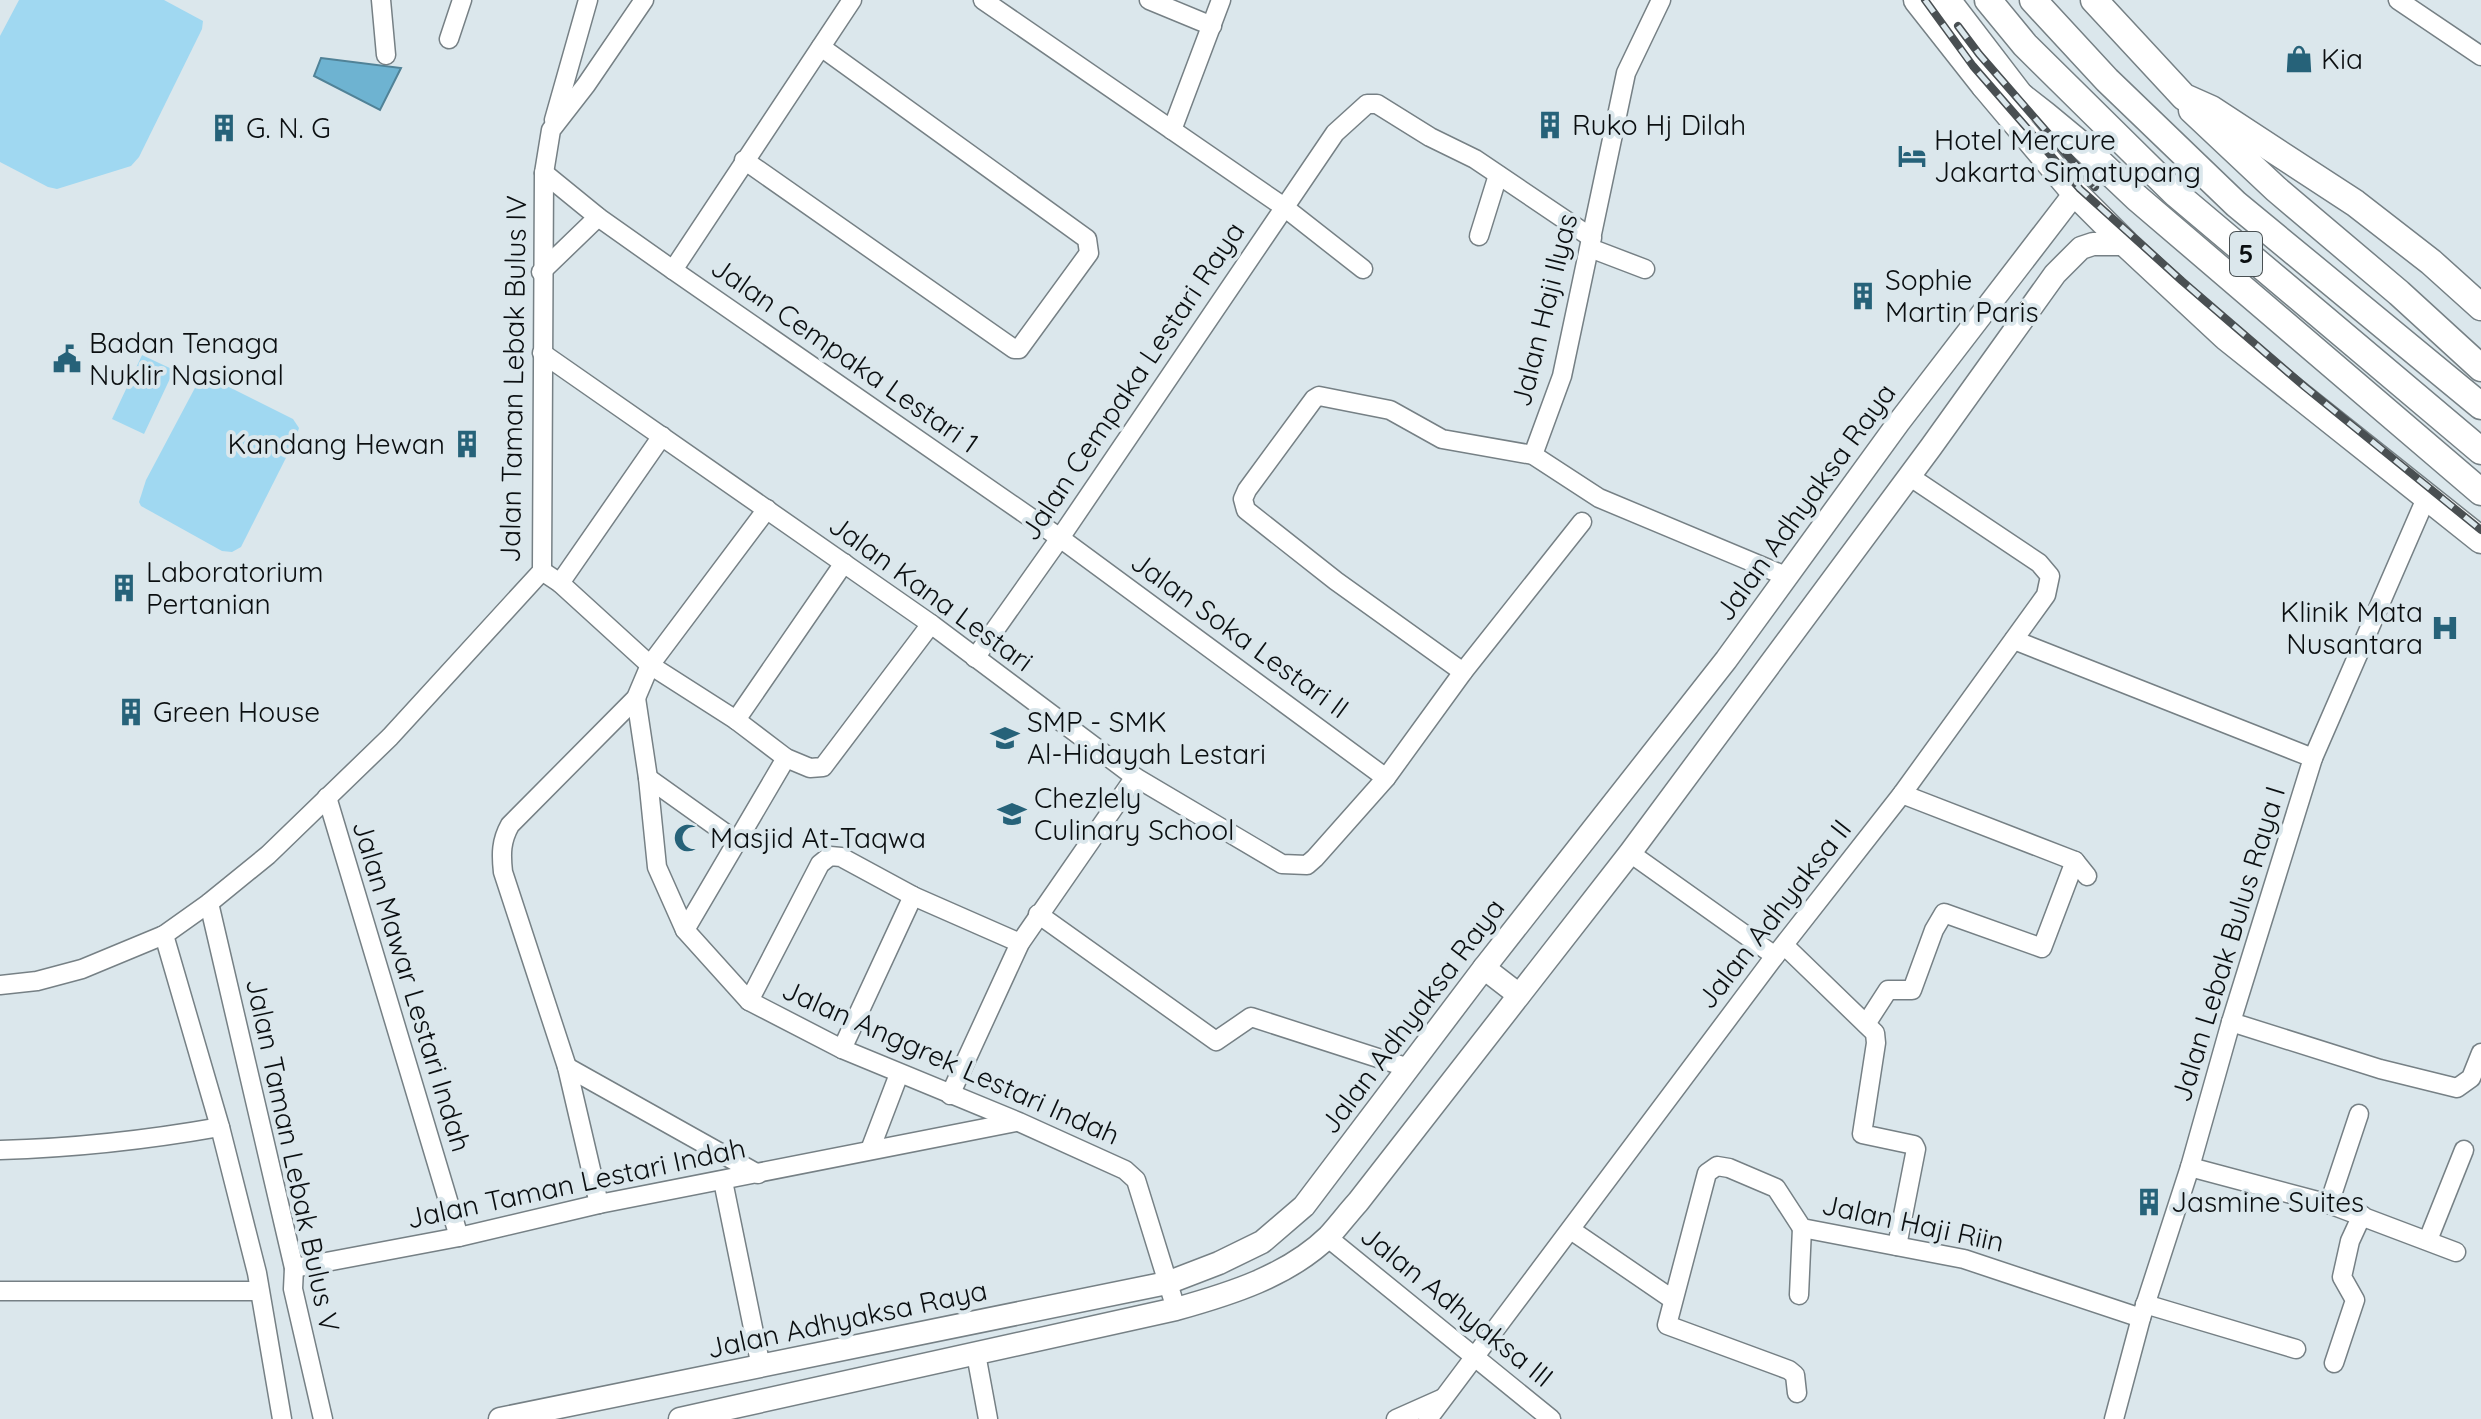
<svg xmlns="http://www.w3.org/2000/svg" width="2481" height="1419" font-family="Quicksand,sans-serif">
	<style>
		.green { fill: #a0d8f1 }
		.water { fill: #6eb3d1; stroke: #508297; stroke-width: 2 }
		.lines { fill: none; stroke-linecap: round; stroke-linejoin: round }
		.minor-casing { stroke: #768085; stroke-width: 21 }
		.major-casing { stroke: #768085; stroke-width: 25 }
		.highway-casing { stroke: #768085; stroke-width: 29 }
		.minor { stroke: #fff; stroke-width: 18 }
		.major { stroke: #fff; stroke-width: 22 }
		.highway { stroke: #fff; stroke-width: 26 }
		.rail-casing { stroke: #494f52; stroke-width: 8 }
		.rail { stroke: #dbe7ec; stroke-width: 5; stroke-dasharray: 15; stroke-linecap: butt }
		.labels { text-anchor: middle; stroke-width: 8; stroke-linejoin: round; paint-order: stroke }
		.shield { fill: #dbe7ec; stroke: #495053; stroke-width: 2 }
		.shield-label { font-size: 26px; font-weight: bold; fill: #0b0f11 }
		.poi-label { font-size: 28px; fill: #0b0f11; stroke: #dbe7ec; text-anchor: start }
		.street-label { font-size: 28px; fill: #0b0f11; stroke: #dbe7ec }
	</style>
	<rect width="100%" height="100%" fill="#dbe7ec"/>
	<g class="green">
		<path d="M19,0H164L203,21L202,29L139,157L131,166L57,189L48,187L0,162V36Z"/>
		<path d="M142,355L174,370L144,434L112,419Z"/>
		<path d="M207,376L293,419L299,428L296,438L241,547L232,552L222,551L141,506L139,502L146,480L197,384Z"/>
	</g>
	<path class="water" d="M321,58L401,68L380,110L314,76Z"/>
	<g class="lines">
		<defs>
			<g id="minor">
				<path d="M381,0L386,55"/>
				<path d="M983,0L1284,207L1363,269"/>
				<path d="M1149,0L1212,26"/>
				<path d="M2398,0L2481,56"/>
				<path d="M449,39L462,0"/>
				<path d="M554,120L588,0"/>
				<path d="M1172,130L1221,0"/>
				<path d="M744,160L1014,349H1019L1089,253L1087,239L821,47"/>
				<path d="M544,173L598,217L673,270L1060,538L1386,778"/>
				<path d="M1479,236L1498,175"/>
				<path d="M1590,248L1645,269"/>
				<path d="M673,270L852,0"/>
				<path d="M541,272L598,217"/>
				<path d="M542,353L931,624L1135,777L1282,864L1307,865L1315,858L1386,778L1463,672L1582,522"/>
				<path d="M1533,455L1562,376L1626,73L1661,0"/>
				<path d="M542,571L560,583L650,665L736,720L786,758L810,768L823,767L931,624"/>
				<path d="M560,583L662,436"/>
				<path d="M2014,640L2313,758"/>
				<path d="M975,658L1060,538L1335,133L1367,104H1377L1430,137L1475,159L1592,238"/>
				<path d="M1463,672L1336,581L1246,510L1243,499L1247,490L1314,399L1319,396L1390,410L1442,439L1533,455L1599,498L1788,577"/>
				<path d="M636,698L648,778L657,867L685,930L749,1001L842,1049L1019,1122L1125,1170L1136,1180L1176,1309"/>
				<path d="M736,720L844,563"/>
				<path d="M648,778L735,840"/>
				<path d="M1902,794L2075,861L2087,876"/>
				<path d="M327,797L459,1237"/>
				<path d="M1630,853L1775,956"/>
				<path d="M209,903L294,1268L293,1289L323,1419"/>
				<path d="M1038,914L1216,1041L1251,1017L1409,1068"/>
				<path d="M685,930L786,758"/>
				<path d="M164,935L220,1127L257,1273L282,1419"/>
				<path d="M1785,946L1875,1033L1876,1043L1862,1134L1914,1145L1916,1149L1897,1246"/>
				<path d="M0,985L37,981L82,969L164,935L209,903L268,855L390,737L542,571L544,173L551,130L586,85L644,0"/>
				<path d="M749,1001L820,864L830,856L841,857L913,896L1020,943"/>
				<path d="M2231,1022L2380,1069L2457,1088L2471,1078L2481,1053"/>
				<path d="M1866,1024L1888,990H1912L1934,930L1944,913L2042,948L2075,861"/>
				<path d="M842,1049L913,896"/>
				<path d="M567,1067L758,1174"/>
				<path d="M950,1095L1020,943L1135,777"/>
				<path d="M0,1150C74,1148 147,1140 220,1127"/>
				<path d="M870,1150L899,1074"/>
				<path d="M2190,1167L2329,1204L2456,1252"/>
				<path d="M723,1181L761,1367"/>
				<path d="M599,1204L567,1067L503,872C501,854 501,841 510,825L636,698L650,665L767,509"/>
				<path d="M2329,1204L2359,1114"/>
				<path d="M1571,1230L1672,1299"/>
				<path d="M1327,1237L1551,1419"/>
				<path d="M2428,1240L2464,1150"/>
				<path d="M294,1268L459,1237L599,1204L1016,1122"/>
				<path d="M0,1291H259"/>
				<path d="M1799,1295L1802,1228"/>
				<path d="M2145,1304L2296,1349"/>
				<path d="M976,1354L988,1419"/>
				<path d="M2334,1363L2355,1300L2342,1277L2350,1241L2362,1215"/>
				<path d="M1797,1393L1795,1375L1789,1370L1667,1325L1707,1173L1717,1166L1729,1168L1776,1188L1802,1228L1964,1259L2141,1318"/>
				<path d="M1396,1419L1441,1399"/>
				<path d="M1428,1419L1775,956L1902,794L2046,595L2050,576L2039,563L1909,476"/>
				<path d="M2114,1419L2141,1318L2190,1167L2231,1022L2313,758L2427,496"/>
			</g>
			<g id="major">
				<path d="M1484,968L1519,995"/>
				<path d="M500,1419L1167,1283L1219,1263L1262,1242L1304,1206L1484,968L1726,660L1899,422L2075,193"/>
				<path d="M680,1419L1176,1309C1230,1294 1288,1276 1329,1236C1339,1225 1348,1213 1358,1202L1630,853L1931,447L2055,274L2081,248L2093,244H2126"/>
			</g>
			<g id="highway">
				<path d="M1917,0L1984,85L2075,193L2126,244L2226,337L2481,540"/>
				<path d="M1947,0L2022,98"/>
				<path d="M1988,0L2025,45L2175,193L2481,451"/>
				<path d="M2033,0L2107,80L2236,204L2481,406"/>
				<path d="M2094,0L2184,97L2211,109L2355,203L2431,262L2481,307"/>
				<path d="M1985,86L2022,97L2045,115L2080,144L2137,198L2481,492"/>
				<path d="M2192,110L2276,189L2399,293L2481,368"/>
			</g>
		</defs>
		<use href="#minor" class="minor-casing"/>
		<use href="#major" class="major-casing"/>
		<use href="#highway" class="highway-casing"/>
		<use href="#minor" class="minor"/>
		<use href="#major" class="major"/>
		<use href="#highway" class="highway"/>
		<defs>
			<g id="rail">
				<path d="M1925,0L1973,66L2080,189L2182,281L2305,387L2481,530"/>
				<path d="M1958,26L1979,54L2095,187"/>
			</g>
		</defs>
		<use href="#rail" class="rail-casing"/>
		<use href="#rail" class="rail"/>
	</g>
	<defs>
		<symbol id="shop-bare" viewBox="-9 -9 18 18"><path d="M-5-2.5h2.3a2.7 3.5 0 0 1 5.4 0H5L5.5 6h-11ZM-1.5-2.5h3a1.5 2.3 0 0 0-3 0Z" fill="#266279" stroke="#dbe7ec" stroke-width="2.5" paint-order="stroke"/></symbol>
		<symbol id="building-bare" viewBox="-9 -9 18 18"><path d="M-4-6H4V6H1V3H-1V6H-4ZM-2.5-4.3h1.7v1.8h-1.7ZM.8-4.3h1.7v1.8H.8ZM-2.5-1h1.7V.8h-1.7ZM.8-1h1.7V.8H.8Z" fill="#266279" stroke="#dbe7ec" stroke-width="2.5" paint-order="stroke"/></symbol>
		<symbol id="hotel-bare" viewBox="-9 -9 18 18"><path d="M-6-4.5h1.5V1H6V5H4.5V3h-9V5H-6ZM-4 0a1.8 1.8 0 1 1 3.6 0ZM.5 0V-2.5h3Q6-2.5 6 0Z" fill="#266279" stroke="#dbe7ec" stroke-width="2.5" paint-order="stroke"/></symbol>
		<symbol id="civic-bare" viewBox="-9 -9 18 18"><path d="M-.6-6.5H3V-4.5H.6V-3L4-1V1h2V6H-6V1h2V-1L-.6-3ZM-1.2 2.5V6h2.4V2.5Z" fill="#266279" stroke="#dbe7ec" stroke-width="2.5" paint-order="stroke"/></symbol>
		<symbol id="hospital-bare" viewBox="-9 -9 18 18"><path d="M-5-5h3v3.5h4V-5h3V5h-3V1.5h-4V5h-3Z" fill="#266279" stroke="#dbe7ec" stroke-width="2.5" paint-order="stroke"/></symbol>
		<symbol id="school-bare" viewBox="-9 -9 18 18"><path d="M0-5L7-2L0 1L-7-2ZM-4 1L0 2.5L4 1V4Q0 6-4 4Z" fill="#266279" stroke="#dbe7ec" stroke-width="2.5" paint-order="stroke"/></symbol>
		<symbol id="university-bare" viewBox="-9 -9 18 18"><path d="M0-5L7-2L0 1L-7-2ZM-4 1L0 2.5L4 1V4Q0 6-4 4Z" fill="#266279" stroke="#dbe7ec" stroke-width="2.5" paint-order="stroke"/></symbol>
		<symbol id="mosque-bare" viewBox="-9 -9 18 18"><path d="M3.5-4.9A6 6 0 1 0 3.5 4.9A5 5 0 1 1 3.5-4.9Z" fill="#266279" stroke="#dbe7ec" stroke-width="2.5" paint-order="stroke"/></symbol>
	</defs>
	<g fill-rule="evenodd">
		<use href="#shop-bare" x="2279" y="39" width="40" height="40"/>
		<use href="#building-bare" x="1530" y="105" width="40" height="40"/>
		<use href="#building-bare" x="204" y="108" width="40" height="40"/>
		<use href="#hotel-bare" x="1892" y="136" width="40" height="40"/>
		<use href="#building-bare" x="1843" y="276" width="40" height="40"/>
		<use href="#civic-bare" x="47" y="339" width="40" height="40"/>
		<use href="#building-bare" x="447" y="424" width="40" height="40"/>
		<use href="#building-bare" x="104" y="568" width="40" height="40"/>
		<use href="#hospital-bare" x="2425" y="608" width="40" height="40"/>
		<use href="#building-bare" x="111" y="692" width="40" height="40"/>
		<use href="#school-bare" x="985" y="718" width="40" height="40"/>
		<use href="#university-bare" x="992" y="794" width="40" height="40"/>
		<use href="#mosque-bare" x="668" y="818" width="40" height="40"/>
		<use href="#building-bare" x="2129" y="1182" width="40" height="40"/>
	</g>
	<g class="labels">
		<rect class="shield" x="2230" y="232" width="32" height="44" rx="6"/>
		<g class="shield-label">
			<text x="2246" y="263">5</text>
		</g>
		<g class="poi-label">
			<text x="2321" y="69">Kia</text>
			<text x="1572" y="135">Ruko Hj Dilah</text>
			<text x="246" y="138">G. N. G</text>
			<text x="1934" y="150">Hotel Mercure<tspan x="1934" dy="32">Jakarta Simatupang</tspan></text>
			<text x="1885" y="290">Sophie<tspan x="1885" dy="32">Martin Paris</tspan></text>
			<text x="89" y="353">Badan Tenaga<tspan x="89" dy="32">Nuklir Nasional</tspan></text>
			<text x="445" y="454" text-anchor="end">Kandang Hewan</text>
			<text x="146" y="582">Laboratorium<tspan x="146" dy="32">Pertanian</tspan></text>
			<text x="2423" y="622" text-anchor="end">Klinik Mata<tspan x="2423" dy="32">Nusantara</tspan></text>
			<text x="153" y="722">Green House</text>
			<text x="1027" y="732">SMP - SMK<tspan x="1027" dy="32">Al-Hidayah Lestari</tspan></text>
			<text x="1034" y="808">Chezlely<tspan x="1034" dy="32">Culinary School</tspan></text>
			<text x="710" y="848">Masjid At-Taqwa</text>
			<text x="2171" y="1212">Jasmine Suites</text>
		</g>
		<g class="street-label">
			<text transform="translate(1544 310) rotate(-76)" y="10">Jalan Haji Ilyas</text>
			<text transform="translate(845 355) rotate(35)" y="10">Jalan Cempaka Lestari 1</text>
			<text transform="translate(513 379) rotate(-89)" y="10">Jalan Taman Lebak Bulus IV</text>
			<text transform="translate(1132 381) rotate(-56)" y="10">Jalan Cempaka Lestari Raya</text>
			<text transform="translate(1805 502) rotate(-54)" y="10">Jalan Adhyaksa Raya</text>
			<text transform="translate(931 593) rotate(36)" y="10">Jalan Kana Lestari</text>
			<text transform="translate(1240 635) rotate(36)" y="10">Jalan Soka Lestari II</text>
			<text transform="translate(1774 914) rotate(-52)" y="10">Jalan Adhyaksa II</text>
			<text transform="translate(2228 944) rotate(-73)" y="10">Jalan Lebak Bulus Raya I</text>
			<text transform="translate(412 986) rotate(73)" y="10">Jalan Mawar Lestari Indah</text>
			<text transform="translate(1412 1016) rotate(-53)" y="10">Jalan Adhyaksa Raya</text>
			<text transform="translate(951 1062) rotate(24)" y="10">Jalan Anggrek Lestari Indah</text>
			<text transform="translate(293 1155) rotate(78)" y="10">Jalan Taman Lebak Bulus V</text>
			<text transform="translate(576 1183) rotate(-12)" y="10">Jalan Taman Lestari Indah</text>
			<text transform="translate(1913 1223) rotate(12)" y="10">Jalan Haji Riin</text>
			<text transform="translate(1457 1306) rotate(39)" y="10">Jalan Adhyaksa III</text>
			<text transform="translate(847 1319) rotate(-12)" y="10">Jalan Adhyaksa Raya</text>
		</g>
	</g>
</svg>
